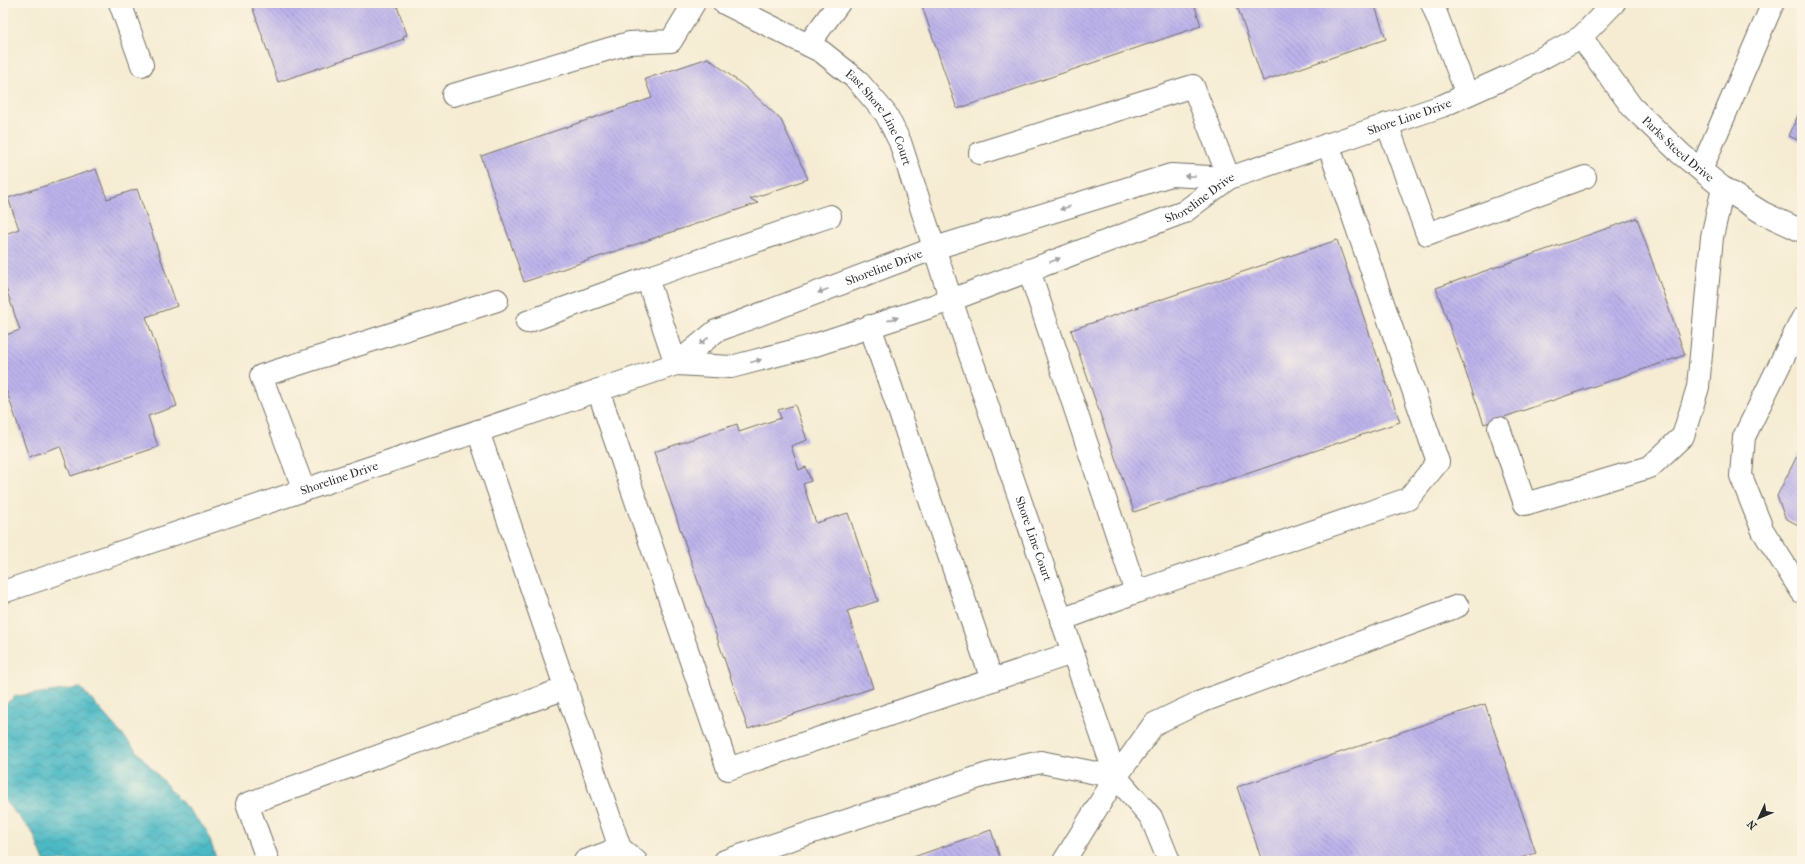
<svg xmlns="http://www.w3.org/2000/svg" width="1805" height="864" font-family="'IM FELL French Canon',serif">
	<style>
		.water { fill: url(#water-waves); stroke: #3b7278 }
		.building { fill: url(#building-back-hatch) }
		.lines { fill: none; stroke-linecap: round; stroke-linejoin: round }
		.minor-casing { stroke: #726f66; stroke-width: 24 }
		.minor { stroke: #fff; stroke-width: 22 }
		.oneway { fill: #a0a0a0 }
		.labels { text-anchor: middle; stroke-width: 3; stroke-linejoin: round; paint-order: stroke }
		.street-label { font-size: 12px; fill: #2b2b2b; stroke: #fcf5e5 }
	</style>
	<defs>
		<pattern id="water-waves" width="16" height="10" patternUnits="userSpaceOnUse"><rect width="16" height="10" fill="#4bb9c4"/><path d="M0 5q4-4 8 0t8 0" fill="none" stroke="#3f979f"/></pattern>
		<pattern id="building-back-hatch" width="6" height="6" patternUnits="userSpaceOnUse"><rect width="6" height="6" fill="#bcb3eb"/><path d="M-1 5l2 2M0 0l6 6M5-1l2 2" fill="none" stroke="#9992bf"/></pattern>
	</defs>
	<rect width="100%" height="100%" fill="#fcf5e5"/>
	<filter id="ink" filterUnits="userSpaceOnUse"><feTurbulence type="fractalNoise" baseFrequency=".025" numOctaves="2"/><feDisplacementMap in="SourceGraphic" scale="8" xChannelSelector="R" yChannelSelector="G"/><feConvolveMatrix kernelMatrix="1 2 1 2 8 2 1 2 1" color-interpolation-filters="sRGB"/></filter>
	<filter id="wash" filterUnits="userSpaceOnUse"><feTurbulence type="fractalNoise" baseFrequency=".012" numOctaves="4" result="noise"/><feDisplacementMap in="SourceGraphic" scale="16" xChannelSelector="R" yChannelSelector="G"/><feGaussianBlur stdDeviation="0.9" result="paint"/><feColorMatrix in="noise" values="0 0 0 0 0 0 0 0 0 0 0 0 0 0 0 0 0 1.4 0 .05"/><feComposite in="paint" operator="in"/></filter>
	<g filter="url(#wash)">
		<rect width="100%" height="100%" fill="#f5ecd3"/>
		<path class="water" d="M81,688L207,831L217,861H44L33,833L3,799V706L16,696Z"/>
		<g id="blocks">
			<g class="building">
				<path d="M251,3H396L407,35L403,36L404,39L278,82Z"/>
				<path d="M921,3H1194L1201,26L957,109Z"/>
				<path d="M1236,3H1374L1386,39L1263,81Z"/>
				<path d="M708,58L748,89L781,120L808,179L750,199L758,203L524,282L481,156L652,98L645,79Z"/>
				<path d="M1802,106V142L1789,136Z"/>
				<path d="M96,169L107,199L137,189L177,306L146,317L177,406L148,416L158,447L71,476L60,446L29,457L3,381V336L20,330L3,280V235L19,229L8,198Z"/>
				<path d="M1637,218L1685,355L1484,424L1436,288Z"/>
				<path d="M1337,240L1400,422L1134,512L1071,330Z"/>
				<path d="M795,405L807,440L791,446L799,470L806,467L811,481L803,484L816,523L848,513L878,601L847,611L873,688L748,729L654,452L737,424L739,432L781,418L778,410Z"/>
				<path d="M1802,446V527L1785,518L1777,496Z"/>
				<path d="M1485,704L1536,853L1512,861H1262L1237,787Z"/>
				<path d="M991,830L1001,861H902Z"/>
			</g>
		</g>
	</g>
	<g filter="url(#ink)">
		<use href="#blocks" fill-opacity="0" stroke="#726f66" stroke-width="1"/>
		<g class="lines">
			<defs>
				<g id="minor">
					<path d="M120,3L142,65"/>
					<path id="s1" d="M724,3L822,52L856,79L886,114L900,142L951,300L1116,777"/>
					<path d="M1432,3L1467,94"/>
					<path id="s2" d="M1581,37L1632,107L1681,154L1723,188L1763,213L1802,231"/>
					<path d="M808,45L839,3"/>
					<path d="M453,95L629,43L671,41L694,3"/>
					<path d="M1387,124L1427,234L1585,177"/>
					<path d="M980,153L1193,86L1229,178"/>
					<path d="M1701,170L1773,3"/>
					<path d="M1029,270L1136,592L1408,499L1438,462L1328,144"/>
					<path d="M647,278L676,364"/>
					<path d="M1802,319L1744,437L1741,476L1763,531L1802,592"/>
					<path d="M527,322L647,278L830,216"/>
					<path d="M870,326L992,680"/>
					<path id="s3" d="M676,364L731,367L812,346L951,300L1184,212L1229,178L1442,106L1509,76L1581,37L1614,3"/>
					<path d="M598,390L728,769L1072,653"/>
					<path d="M1499,428L1525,504L1650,467L1683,436L1698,387L1712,237L1723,188"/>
					<path d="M478,431L620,848"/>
					<path d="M304,490L261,376L497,300"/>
					<path id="s4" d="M3,592L676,364L716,331L935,248L1171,175L1229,178"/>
					<path d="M1061,620L1136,592"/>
					<path d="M268,861L247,804L566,688"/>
					<path d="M585,861L620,848L636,861"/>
					<path d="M725,861L988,774L1041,762L1116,777L1151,817L1169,861"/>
					<path d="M1064,861L1116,777L1154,724L1198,703L1458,606"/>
				</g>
			</defs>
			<use href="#minor" class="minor-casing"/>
			<use href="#minor" class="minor"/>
		</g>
		<defs><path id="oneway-solid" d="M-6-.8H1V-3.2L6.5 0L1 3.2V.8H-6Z"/></defs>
		<g class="oneway">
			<use href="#oneway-solid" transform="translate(1190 176) rotate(-178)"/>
			<use href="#oneway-solid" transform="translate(1065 208) rotate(163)"/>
			<use href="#oneway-solid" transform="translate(1055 260) rotate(-21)"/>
			<use href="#oneway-solid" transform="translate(823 291) rotate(159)"/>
			<use href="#oneway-solid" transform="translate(893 319) rotate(-18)"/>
			<use href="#oneway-solid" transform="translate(704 341) rotate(141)"/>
			<use href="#oneway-solid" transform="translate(756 361) rotate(-15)"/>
		</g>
	</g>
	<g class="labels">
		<g class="street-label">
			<text dy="4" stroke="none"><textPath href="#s3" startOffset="781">Shore Line Drive</textPath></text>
			<text dy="4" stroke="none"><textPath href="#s1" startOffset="198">East Shore Line Court</textPath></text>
			<text dy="4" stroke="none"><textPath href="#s2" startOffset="149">Parks Steed Drive</textPath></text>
			<text dy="4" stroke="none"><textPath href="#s3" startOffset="555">Shoreline Drive</textPath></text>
			<text dy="4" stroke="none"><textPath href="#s4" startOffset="942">Shoreline Drive</textPath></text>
			<text dy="4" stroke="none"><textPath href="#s4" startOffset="355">Shoreline Drive</textPath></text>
			<text dy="4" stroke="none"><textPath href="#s1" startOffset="649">Shore Line Court</textPath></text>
		</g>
	</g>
	<rect width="1805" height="864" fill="none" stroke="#fcf5e5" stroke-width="16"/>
	<g transform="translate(1759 818) rotate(226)" stroke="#fcf5e5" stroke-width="3" paint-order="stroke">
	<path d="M0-3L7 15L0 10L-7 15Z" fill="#2b2b2b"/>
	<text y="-6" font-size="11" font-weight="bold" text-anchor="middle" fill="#2b2b2b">N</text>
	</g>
</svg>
